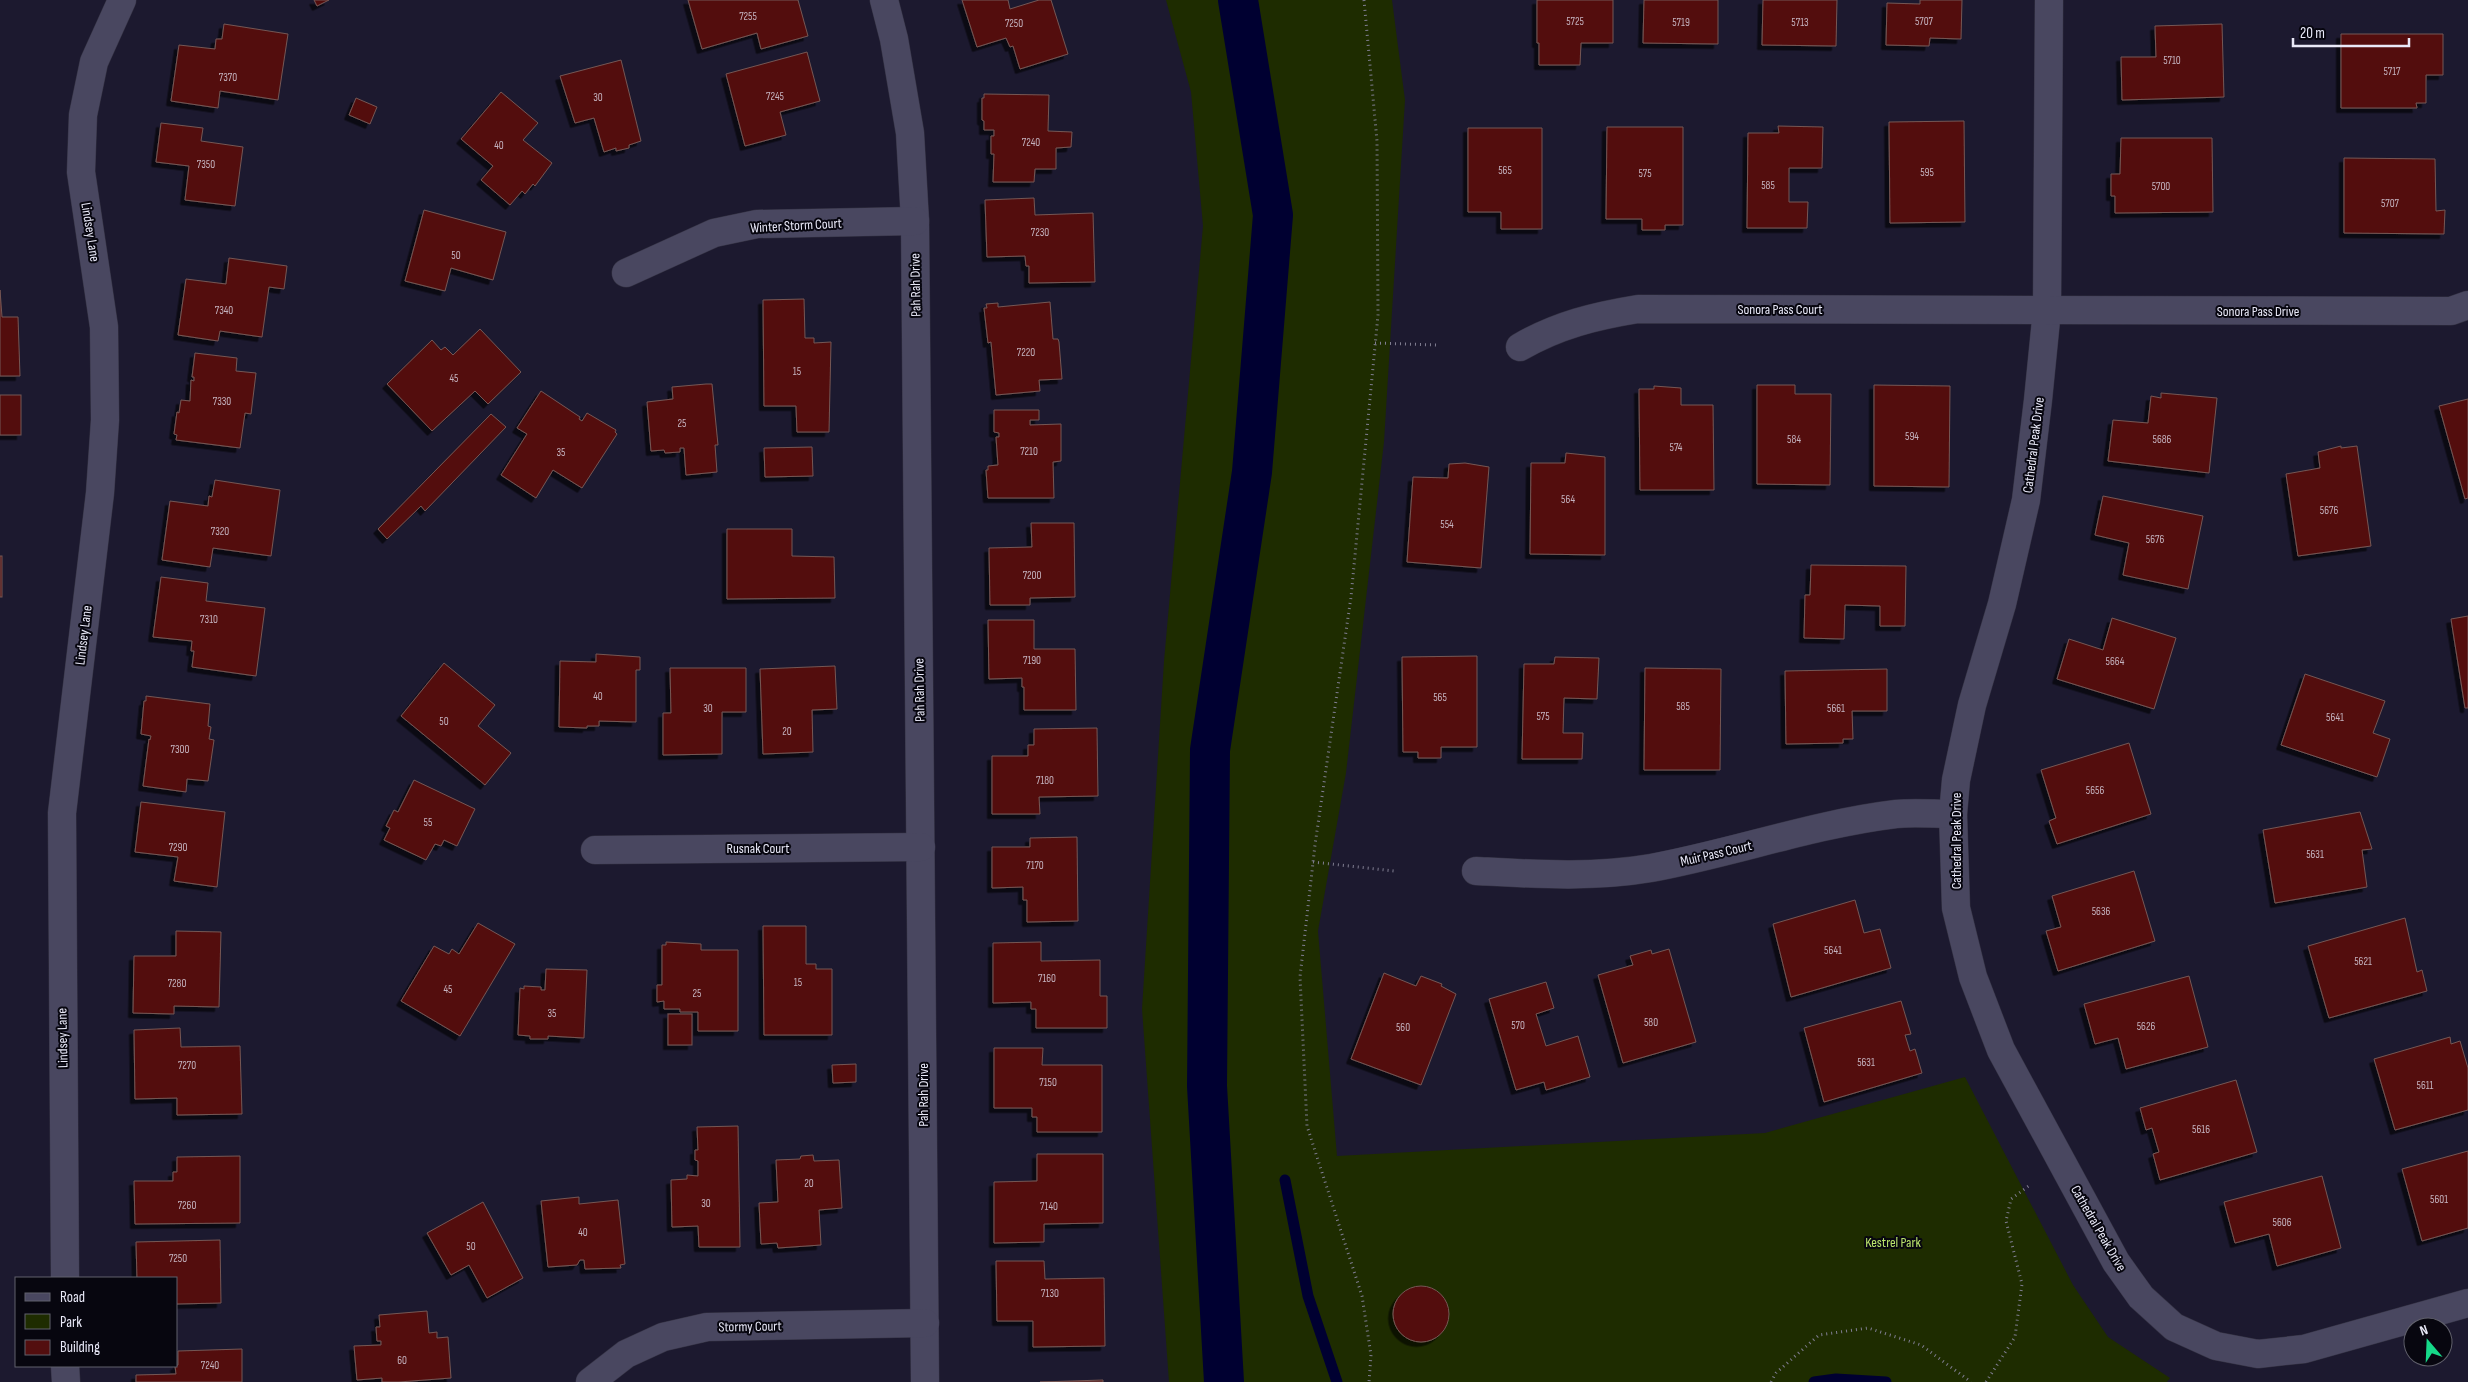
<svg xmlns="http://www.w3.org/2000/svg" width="2468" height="1382" font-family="'Sofia Sans Condensed',sans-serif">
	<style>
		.green { fill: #1e2c00 }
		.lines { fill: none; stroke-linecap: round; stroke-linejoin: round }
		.stream { stroke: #000031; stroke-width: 11 }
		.canal { stroke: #000031; stroke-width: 40 }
		.building { fill: #530e0f; stroke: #755754; filter: url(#shadow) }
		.minor-casing { stroke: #343243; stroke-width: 29 }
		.path { stroke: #807e91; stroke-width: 3; stroke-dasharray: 1 4; stroke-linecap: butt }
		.minor { stroke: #494760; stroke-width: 28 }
		.labels { text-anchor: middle; stroke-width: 4; stroke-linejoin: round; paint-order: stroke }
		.number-label { font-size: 11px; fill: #c4b2be }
		.street-label { font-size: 14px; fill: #e9e9f8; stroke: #07060f }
		.park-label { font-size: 14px; fill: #bae46c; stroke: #07060f }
	</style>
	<defs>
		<filter id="shadow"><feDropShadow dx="-4.5" dy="4.5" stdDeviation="0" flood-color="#0009"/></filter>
	</defs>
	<rect width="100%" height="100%" fill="#1c192f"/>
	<path class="green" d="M1166,0H1392L1405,100L1384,442L1346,773L1318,931L1337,1156L1765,1133L1965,1077L2073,1285L2108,1337L2170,1378L2167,1382H1169L1142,1009L1164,661L1203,226L1191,92Z"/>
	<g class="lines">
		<g class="stream">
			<path d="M1285,1180L1308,1296L1337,1382"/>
			<path d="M1814,1382L1836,1379L1886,1382"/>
		</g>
		<path class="canal" d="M1224,1382L1207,1086L1210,750L1252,472L1273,215L1238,0"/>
	</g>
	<g class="building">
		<path d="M314,0H329L317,6Z"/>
		<path d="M688,0H798L808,36L761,49L757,33L702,49Z"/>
		<path d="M962,0H1008L1010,9L1039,0H1051L1068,54L1020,69L1013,46L1010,47L1006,38L977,47Z"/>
		<path d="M1537,0H1613V43H1581L1580,65H1539V43H1537Z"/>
		<path d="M1644,0H1718V44L1643,43Z"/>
		<path d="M1763,0H1837L1836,46L1762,45Z"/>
		<path d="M1920,0H1962L1961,39L1930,38L1929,46L1886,45L1887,3L1920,4Z"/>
		<path d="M224,24L288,34L278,100L220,91L218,108L171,101L179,45L215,49L216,39H222Z"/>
		<path d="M2222,24L2224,97L2122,100L2121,57H2156L2155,26Z"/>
		<path d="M2341,34H2443V75H2426V103H2416L2417,108H2341Z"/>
		<path d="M807,52L820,101L780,112L786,135L745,146L726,74Z"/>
		<path d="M621,60L641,141L629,145V148L616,151V148L604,152L594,118L575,123L560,76Z"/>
		<path d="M501,92L538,123L523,140L552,163L535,186L533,184L525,194L522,191L510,205L481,180L493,166L461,139Z"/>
		<path d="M984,94L1049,95L1048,131L1072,132L1071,147L1056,148V169H1035L1034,182H993L994,154H991V136H994V130H984V121L982,120V98H984Z"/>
		<path d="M356,98L377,107L370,124L349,115Z"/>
		<path d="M1964,121L1965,222L1890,223L1889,122Z"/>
		<path d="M161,123L203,128L201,141L243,147L235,206L185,200L189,166L156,162Z"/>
		<path d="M1778,126L1823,127L1822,168H1789V202H1808L1807,228H1747L1748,133H1779Z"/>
		<path d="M1607,127H1683V225H1665V230H1642V219H1606Z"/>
		<path d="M1468,128H1542V229H1501V212H1468Z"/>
		<path d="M2121,138H2212L2213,212L2115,213V196H2111V174H2120Z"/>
		<path d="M2344,158L2435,159L2436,211L2445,210L2444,234L2344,233Z"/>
		<path d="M1034,198L1035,215L1093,213L1095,282L1029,283V266H1026L1025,256L987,257L985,200Z"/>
		<path d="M424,210L506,232L493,280L451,268L445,291L405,281Z"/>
		<path d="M229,258L287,266L284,289L269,287L262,337L220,331L218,341L178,335L186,279L226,284Z"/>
		<path d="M0,290L2,317H18L20,376H0Z"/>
		<path d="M804,299L805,338H814V343L831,342L829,432H797L796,406H764L763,300Z"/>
		<path d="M1050,302L1053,339H1058L1059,342L1062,379L1039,380L1040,391L996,395L991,342L988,343L984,308H987L986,304L998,303V307Z"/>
		<path d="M480,329L521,372L488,404L475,391L432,431L387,384L432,340L441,350L445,347L453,355Z"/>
		<path d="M195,353L237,358L236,371L256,373L251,414L245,413L240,448L176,440L177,435L174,434L177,412L179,413L181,400L190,401L191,380L194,381V377H192Z"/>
		<path d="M706,384H712L718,445H715L717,472L686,475L684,448H680V452L665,453L664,450L651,451L647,402L673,399L672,387Z"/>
		<path d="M1757,385H1795V394H1831L1830,485L1757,484Z"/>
		<path d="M1874,385L1950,386L1949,487L1874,486Z"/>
		<path d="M1654,386L1681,388V405H1713L1714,490H1640L1639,389H1654Z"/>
		<path d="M541,391L580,417L579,419L582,421L587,413L616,430L615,432L617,434L582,488L553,470L536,498L501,475L527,434L517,428Z"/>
		<path d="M2161,393L2217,398L2209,473L2108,461L2113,420L2148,423L2151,396L2161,398Z"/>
		<rect x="0" y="395" width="21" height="40"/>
		<path d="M2468,399V498L2465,499L2439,406Z"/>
		<path d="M994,410H1039V420H1030V425L1061,424V461L1053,462L1054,498H988L986,470H988V466L998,465L996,437H999V433L994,432Z"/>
		<path d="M491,414L506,427L425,511L421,506L387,539L378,529Z"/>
		<path d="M2341,446V448L2357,446L2371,546L2298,556L2286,474L2320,468L2318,452Z"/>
		<path d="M812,447L813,476L765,477L764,448Z"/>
		<path d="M1566,453L1605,457V555L1530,554L1531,463H1565Z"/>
		<path d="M1465,463L1489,467L1481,568L1407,562L1413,477L1448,478L1449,464Z"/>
		<path d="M215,480L280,490L271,556L213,548L210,567L162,560L170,501L208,506L209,496L212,497Z"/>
		<path d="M2103,496L2203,516L2188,589L2123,575L2129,543L2095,535Z"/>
		<path d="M1031,523H1074L1075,597L1030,598V605H990L989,548L1032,547Z"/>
		<path d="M727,529H792V556L834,557L835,598L727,599Z"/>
		<rect x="0" y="556" width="2" height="41"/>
		<path d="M1811,565L1906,566L1905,626H1880V606L1845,605L1844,639L1804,638L1805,595H1810Z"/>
		<path d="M161,577L208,583L206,601L265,608L256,676L192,667L194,651H191L192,641L153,637Z"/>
		<path d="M2468,616V708H2465L2451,619Z"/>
		<path d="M2112,618L2176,638L2154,709L2057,679L2069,639L2103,650Z"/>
		<path d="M988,620H1034V649H1075L1076,710H1024V687H1022V678L989,679Z"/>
		<path d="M596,654L640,657V670H636V722L599,721V726H587V728L559,727L560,661L596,662Z"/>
		<path d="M1477,656V747H1441V758H1418V752H1403L1402,657Z"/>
		<path d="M1555,657L1599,658L1597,699L1564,698L1563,733H1583L1582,759H1522L1524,664H1554Z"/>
		<path d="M444,663L495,705L478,726L511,753L485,785L401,716Z"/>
		<path d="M835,666L837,709L812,710L813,752L763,754L760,669Z"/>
		<path d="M670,668H746V712H722V754L663,755V713H671Z"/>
		<path d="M1645,668L1721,669L1720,770H1644Z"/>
		<path d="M1887,669V711H1852L1853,739H1843V743L1786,744L1785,671Z"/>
		<path d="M2305,674L2385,701L2373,733L2390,739L2377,777L2281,745Z"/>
		<path d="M146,696L210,704L208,726L211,727L209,739L214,740L208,781L187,779L186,792L143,786L149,739L150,740L151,736L141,734L144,701H146Z"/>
		<path d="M1097,728L1098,796L1039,797L1040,814H992V756H1028V745H1034V729Z"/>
		<path d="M2129,743L2151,814L2057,844L2049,821L2056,818L2041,770Z"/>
		<path d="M414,780L475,809L457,846L444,840L441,846L435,844L426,860L384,840L390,828L386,826L394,810L398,812Z"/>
		<path d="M141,802L225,812L217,887L174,881L178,857L135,852Z"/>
		<path d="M2360,812L2372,849L2362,850L2367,887L2275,903L2263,830Z"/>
		<path d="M1077,837L1078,921L1027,922V900H1023V887L992,888V847H1030V838Z"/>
		<path d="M2134,871L2155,941L2058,971L2046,931L2061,927L2052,896Z"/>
		<path d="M1855,900L1864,933L1880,929L1891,968L1791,997L1773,924Z"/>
		<path d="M2405,918L2417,972L2422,970L2427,991L2329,1018L2308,946Z"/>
		<path d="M478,923L515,944L460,1036L401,1001L434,946L449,954L452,949L459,954Z"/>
		<path d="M763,926H806V964H816V969H832V1035H764Z"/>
		<path d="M176,931L221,932L219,1007L174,1006V1014L133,1013L134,956H176Z"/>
		<path d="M666,942L701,944V950H738V1031H698V1012H680V1009H664V1001L657,1002V985H662V945H666Z"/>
		<path d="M1041,942V961L1100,960V996H1107V1028H1036V1009H1031V1002L993,1003V943Z"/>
		<path d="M1669,949L1696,1042L1623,1063L1598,975L1633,965L1630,956L1651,950L1652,954Z"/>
		<path d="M546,969L587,970L584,1038L548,1036V1039H530V1036L518,1035L520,988L524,989V986L541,987V990H545Z"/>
		<path d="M1384,973L1416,986L1421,976L1442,984L1441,986L1456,994L1421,1085L1351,1059Z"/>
		<path d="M2189,976L2208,1047L2126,1069L2118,1038L2095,1044L2084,1004Z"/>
		<path d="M1546,982L1554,1008L1536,1014L1546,1046L1578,1036L1590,1077L1546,1090L1544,1082L1516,1090L1489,999Z"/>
		<path d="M1901,1001L1911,1034L1905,1035L1910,1051L1915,1049L1922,1073L1824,1102L1804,1028Z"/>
		<rect x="668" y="1014" width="24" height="31"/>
		<path d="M180,1028L181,1047L240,1046L242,1114L177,1115V1098L135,1099L134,1030Z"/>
		<path d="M2450,1037L2451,1044L2460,1041L2468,1068V1110L2395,1130L2374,1059Z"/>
		<path d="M994,1048H1043L1042,1065H1102V1132H1037V1117H1032V1108H994Z"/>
		<path d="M856,1064V1082L833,1083L832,1065Z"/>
		<path d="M2236,1080L2257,1152L2160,1180L2153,1154L2159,1152L2152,1128L2146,1130L2140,1108Z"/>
		<path d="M738,1126L740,1247H699L698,1226L672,1227L671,1180L687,1179V1175L698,1176V1161L695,1160V1150H698L697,1127Z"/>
		<path d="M2468,1151V1228L2422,1241L2402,1169Z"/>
		<path d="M1037,1154H1103V1223L1044,1224V1242L994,1243V1182L1037,1181Z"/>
		<path d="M813,1155L814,1161L839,1160L842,1208L819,1210L821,1245L778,1248L777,1243L761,1244L759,1203L778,1202L776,1160L800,1159L801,1156Z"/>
		<path d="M240,1156V1223L135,1224L134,1181H173V1172H177V1157Z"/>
		<path d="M2322,1176L2341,1248L2277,1266L2269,1234L2235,1243L2224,1202Z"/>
		<path d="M579,1197V1204L618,1200L625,1264L620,1265L621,1268L585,1269L584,1260H580L577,1265L548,1267L541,1201Z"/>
		<path d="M483,1202L523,1278L487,1298L469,1265L451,1275L427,1233Z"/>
		<path d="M220,1240L221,1303L176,1304V1278H137L136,1242Z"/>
		<path d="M996,1261H1044L1045,1279L1104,1278L1105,1346L1033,1347V1321H997Z"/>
		<circle cx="1421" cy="1314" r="28"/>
		<path d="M427,1311L429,1333L437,1332V1338L448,1337L451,1378L399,1382H382V1378L357,1380L354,1346L381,1345V1341H377L376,1327H380L379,1315Z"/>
		<path d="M242,1349V1382H136V1375L176,1374L175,1366L178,1365V1351Z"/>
		<path d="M1103,1380V1382H1040Z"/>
	</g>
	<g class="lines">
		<defs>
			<g id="minor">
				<path d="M884,0L894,39L910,133L915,221L925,1382"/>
				<path d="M2049,0L2047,310L2038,400L2026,500L2002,604L1972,705L1956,780L1953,814L1956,908L1973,977L2001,1050L2116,1262L2141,1297L2174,1327L2216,1346L2258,1354L2304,1349L2468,1303"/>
				<path d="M626,273L714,233L757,224L915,221"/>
				<path d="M1520,347C1558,325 1595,316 1638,309L2451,311L2468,305"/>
				<path d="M595,850L921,847"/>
				<path d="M1476,871C1534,874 1593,878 1651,868C1733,853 1813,824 1896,814C1914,812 1934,814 1953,814"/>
				<path d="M65,1278L62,813L100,493L105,420L104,327L81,172L83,115L94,62L122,0"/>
				<path d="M65,1366L66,1382"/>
				<path d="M590,1382L626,1354L663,1337L707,1327L925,1323"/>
			</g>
		</defs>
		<use href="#minor" class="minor-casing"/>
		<g class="path">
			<path d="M1364,0L1377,141L1378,315L1351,597L1315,845L1300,977L1307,1126L1362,1296L1371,1355L1369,1382"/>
			<path d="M1375,343L1436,345"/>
			<path d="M1313,862L1394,871"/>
			<path d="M1771,1382L1776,1373L1819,1335L1868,1328L1921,1345L1971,1382"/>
			<path d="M1986,1382L2015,1337L2022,1284L2006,1221L2011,1199L2030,1185"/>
		</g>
		<use href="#minor" class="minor"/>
	</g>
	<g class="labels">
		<g class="number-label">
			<text x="748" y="20">7255</text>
			<text x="1575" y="25">5725</text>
			<text x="1924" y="25">5707</text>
			<text x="1681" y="26">5719</text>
			<text x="1800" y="26">5713</text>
			<text x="1014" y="27">7250</text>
			<text x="2172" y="64">5710</text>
			<text x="2392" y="75">5717</text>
			<text x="228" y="81">7370</text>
			<text x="775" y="100">7245</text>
			<text x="598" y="101">30</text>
			<text x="1031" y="146">7240</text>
			<text x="499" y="149">40</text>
			<text x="206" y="168">7350</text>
			<text x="1505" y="174">565</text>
			<text x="1927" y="176">595</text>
			<text x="1645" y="177">575</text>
			<text x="1768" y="189">585</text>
			<text x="2161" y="190">5700</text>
			<text x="2390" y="207">5707</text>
			<text x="1040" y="236">7230</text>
			<text x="456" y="259">50</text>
			<text x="224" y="314">7340</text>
			<text x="1026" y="356">7220</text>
			<text x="797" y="375">15</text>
			<text x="454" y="382">45</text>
			<text x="222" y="405">7330</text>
			<text x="682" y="427">25</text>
			<text x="1912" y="440">594</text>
			<text x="1794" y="443">584</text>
			<text x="2162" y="443">5686</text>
			<text x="1676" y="451">574</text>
			<text x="1029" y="455">7210</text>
			<text x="561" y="456">35</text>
			<text x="1568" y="503">564</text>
			<text x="2329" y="514">5676</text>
			<text x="1447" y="528">554</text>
			<text x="220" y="535">7320</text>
			<text x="2155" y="543">5676</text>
			<text x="1032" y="579">7200</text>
			<text x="209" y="623">7310</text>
			<text x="1032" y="664">7190</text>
			<text x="2115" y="665">5664</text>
			<text x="598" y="700">40</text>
			<text x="1440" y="701">565</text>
			<text x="1683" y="710">585</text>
			<text x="708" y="712">30</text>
			<text x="1836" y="712">5661</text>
			<text x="1543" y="720">575</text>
			<text x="2335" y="721">5641</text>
			<text x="444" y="725">50</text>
			<text x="787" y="735">20</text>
			<text x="180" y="753">7300</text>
			<text x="1045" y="784">7180</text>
			<text x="2095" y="794">5656</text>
			<text x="428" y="826">55</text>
			<text x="178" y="851">7290</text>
			<text x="2315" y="858">5631</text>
			<text x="1035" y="869">7170</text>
			<text x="2101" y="915">5636</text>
			<text x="1833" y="954">5641</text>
			<text x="2363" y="965">5621</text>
			<text x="1047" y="982">7160</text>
			<text x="798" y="986">15</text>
			<text x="177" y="987">7280</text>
			<text x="448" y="993">45</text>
			<text x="697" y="997">25</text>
			<text x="552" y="1017">35</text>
			<text x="1651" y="1026">580</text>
			<text x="1518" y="1029">570</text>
			<text x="2146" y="1030">5626</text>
			<text x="1403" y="1031">560</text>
			<text x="1866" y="1066">5631</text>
			<text x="187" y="1069">7270</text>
			<text x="1048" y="1086">7150</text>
			<text x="2425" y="1089">5611</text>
			<text x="2201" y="1133">5616</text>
			<text x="809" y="1187">20</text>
			<text x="2439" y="1203">5601</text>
			<text x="706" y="1207">30</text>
			<text x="187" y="1209">7260</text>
			<text x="1049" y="1210">7140</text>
			<text x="2282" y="1226">5606</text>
			<text x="583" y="1236">40</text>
			<text x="471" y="1250">50</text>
			<text x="178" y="1262">7250</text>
			<text x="1050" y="1297">7130</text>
			<text x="402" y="1364">60</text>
			<text x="210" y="1369">7240</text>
		</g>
		<g class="street-label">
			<text transform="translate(796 225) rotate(-3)" y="5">Winter Storm Court</text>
			<text transform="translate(91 232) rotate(81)" y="5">Lindsey Lane</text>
			<text transform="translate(915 285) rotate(-91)" y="5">Pah Rah Drive</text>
			<text x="1780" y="314">Sonora Pass Court</text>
			<text x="2258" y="316">Sonora Pass Drive</text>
			<text transform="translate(2033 445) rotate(-83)" y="5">Cathedral Peak Drive</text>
			<text transform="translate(83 635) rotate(-83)" y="5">Lindsey Lane</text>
			<text transform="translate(919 690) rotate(-91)" y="5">Pah Rah Drive</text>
			<text transform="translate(1956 841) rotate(-90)" y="5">Cathedral Peak Drive</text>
			<text x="758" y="853">Rusnak Court</text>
			<text transform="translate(1716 853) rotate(-13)" y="5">Muir Pass Court</text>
			<text transform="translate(62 1038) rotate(-91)" y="5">Lindsey Lane</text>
			<text transform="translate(923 1095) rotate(-90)" y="5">Pah Rah Drive</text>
			<text transform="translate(2099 1228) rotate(60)" y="5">Cathedral Peak Drive</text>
			<text transform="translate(750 1326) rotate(-1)" y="5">Stormy Court</text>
		</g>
		<g class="park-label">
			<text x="1893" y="1247">Kestrel Park</text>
		</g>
	</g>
	<rect x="15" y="1277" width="162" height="90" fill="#07060f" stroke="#61616c"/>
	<rect x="25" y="1293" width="25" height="8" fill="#494760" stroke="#61616c"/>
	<text x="60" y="1302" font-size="15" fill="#e9e9f8">Road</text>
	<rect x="25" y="1314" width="25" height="15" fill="#1e2c00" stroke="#61616c"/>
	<text x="60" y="1327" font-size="15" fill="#e9e9f8">Park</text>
	<rect x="25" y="1340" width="25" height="15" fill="#530e0f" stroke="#61616c"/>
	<text x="60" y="1352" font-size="15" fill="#e9e9f8">Building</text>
	<g transform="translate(2428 1342) rotate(341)"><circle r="24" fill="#07060f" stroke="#61616c"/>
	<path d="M0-4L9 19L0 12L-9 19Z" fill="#16d989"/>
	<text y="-8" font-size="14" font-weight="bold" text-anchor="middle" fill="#e9e9f8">N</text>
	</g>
	<path d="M2293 38v8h116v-8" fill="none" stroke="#e9e9f8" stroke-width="2.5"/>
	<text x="2300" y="38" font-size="15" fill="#e9e9f8" stroke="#07060f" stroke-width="4" paint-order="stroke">20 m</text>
</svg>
